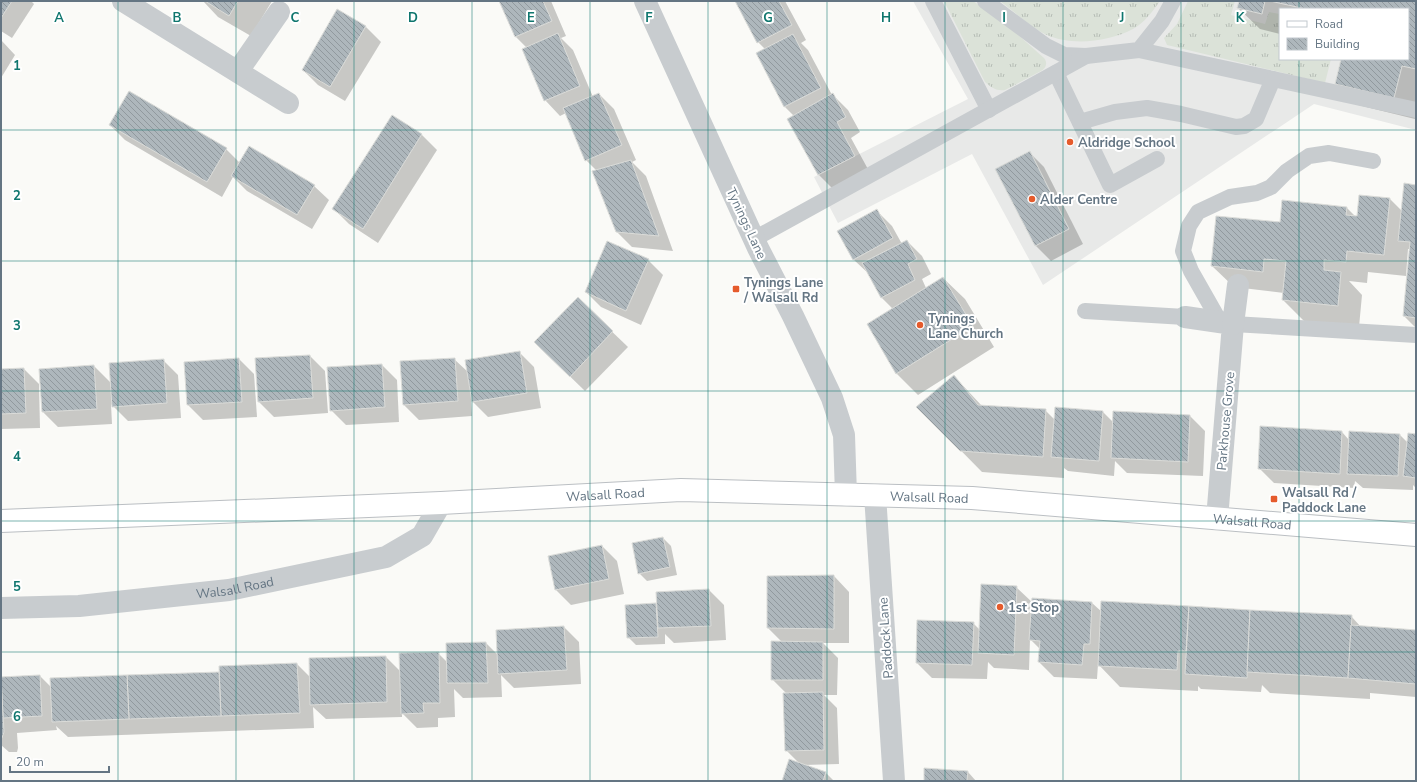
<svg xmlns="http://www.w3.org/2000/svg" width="1417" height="782" font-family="'Nunito Sans',sans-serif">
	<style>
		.built { fill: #e8e9e8; fill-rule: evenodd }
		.grass { fill: url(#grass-tufts) }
		.shadow { fill: #0003 }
		.building { fill: url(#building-back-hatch); stroke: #dbdcd9 }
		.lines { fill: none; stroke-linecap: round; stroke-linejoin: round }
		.primary-casing { stroke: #bbbfc3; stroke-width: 24 }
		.lane { stroke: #c8cccf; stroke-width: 16 }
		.street { stroke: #c8cccf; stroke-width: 22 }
		.primary { stroke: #fff; stroke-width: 22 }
		.grid { fill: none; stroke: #0f766e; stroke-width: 1; stroke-opacity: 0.55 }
		.poi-dot { fill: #e55b2c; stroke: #fff; stroke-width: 1.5 }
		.labels { text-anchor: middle; stroke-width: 4; stroke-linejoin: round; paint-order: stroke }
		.poi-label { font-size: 13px; font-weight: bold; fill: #647583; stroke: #fff; text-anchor: start }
		.street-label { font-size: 13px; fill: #647583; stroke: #fff }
		.grid-label { font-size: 13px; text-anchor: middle; font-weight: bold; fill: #0f766e; stroke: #fff; stroke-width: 4; stroke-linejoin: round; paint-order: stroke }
	</style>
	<defs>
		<pattern id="grass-tufts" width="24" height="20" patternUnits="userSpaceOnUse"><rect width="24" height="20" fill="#dbe2d8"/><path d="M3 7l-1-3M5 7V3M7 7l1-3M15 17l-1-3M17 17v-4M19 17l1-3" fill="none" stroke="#b5bcb5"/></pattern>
		<pattern id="building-back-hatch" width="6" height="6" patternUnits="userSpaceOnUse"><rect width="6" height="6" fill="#aeb7bc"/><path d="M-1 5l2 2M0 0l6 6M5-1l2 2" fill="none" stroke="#91999e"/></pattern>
	</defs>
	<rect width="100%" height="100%" fill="#fafaf7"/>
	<path class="built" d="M913,1H1416V130L1314,104L1043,285L972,154L838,223L814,177L968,99ZM1280,9H1408V59H1280Z"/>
	<g class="grass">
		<path d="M944,1H973L1006,24L1044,58C1048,63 1046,68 1041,71L1005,90C996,91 992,88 985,82Z"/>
		<path d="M1000,1H1160C1153,11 1144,23 1133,29C1109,42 1071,46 1047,35C1030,27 1015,12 1000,1Z"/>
		<path d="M1188,1H1235L1231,15L1265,24L1269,12L1280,14V59H1331L1325,83L1167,45L1164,38L1177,24Z"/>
	</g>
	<g class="shadow">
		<path d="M1,1H31L34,4L12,38L1,31Z"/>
		<path d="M203,1H272L251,36L218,17Z"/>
		<path d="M501,1H551L566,36L561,38L573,50L593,97L599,94L614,109L636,160L632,162L646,176L673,251L632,247L617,232L597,171L586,160L566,113L560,116L545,100L527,48L516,37Z"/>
		<path d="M736,1H785L806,40L801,43L808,50L832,95H833L848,110L860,132L851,138L869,171L834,190L819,175L788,119L794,116L785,107L757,53L765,49L758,42Z"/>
		<path d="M1240,1H1416L1415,119L1358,105L1337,84L1342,59H1408V9H1280V34L1260,29L1238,8Z"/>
		<path d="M366,27L381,42L345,101L318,85L303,70Z"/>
		<path d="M1,40L15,55L1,78Z"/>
		<path d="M392,116L422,135L437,150L378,243L349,224L334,209Z"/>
		<path d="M110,125L226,149L240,163L314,186L329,200L312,229L247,191L233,177L222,197L125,140Z"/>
		<path d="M1029,152L1044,167L1083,244L1051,261L1036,246L996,170Z"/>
		<path d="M1416,186V328L1404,316L1410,249H1408L1406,276L1368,272L1367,283L1349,281L1362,295L1359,327L1305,322L1283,300L1284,293L1234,287L1212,266L1281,223L1347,208L1356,217H1358L1390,199L1402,211Z"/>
		<path d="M877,211L892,226L902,244L907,241L922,256L931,274L922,279L926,288L943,278L965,299L994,347L918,395L897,374L868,325L893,309L881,297L869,274L854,260Z"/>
		<path d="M648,260L663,275L641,325L601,307L586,292Z"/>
		<path d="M578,299L628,347L585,391L550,357Z"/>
		<path d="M519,352L534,367L541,408L488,417L471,400L472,416L419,420L404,405L454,359L468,372Z"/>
		<path d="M310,356L325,371L328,413L274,417L259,402L256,359Z"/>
		<path d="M239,359L254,374L257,417L203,420L188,405Z"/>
		<path d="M163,360L178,375L181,418L128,421L111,404L112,424L58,427L43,412L40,370L94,366L111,383Z"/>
		<path d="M382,365L397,380L399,422L346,425L331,410Z"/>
		<path d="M24,369L39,384L40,428L1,429V370Z"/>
		<path d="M954,376L982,406L1045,410L1055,420L1056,408L1103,412L1114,423V412L1190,416L1205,431L1203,476L1127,473L1115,461L1114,476L1068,471L1064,468V478L982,472L918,407Z"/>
		<path d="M1261,427L1342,432L1349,440L1400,435L1408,443L1416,435V488L1413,485V490L1363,488L1355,481L1354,488L1274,483L1259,468Z"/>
		<path d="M663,538L671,546L677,575L647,581L639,573Z"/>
		<path d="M602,546L617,561L624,594L571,605L556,590Z"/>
		<path d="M834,576L849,592V643H823L838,658L837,695H824L837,708L839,764L804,765L826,773L834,781H783L800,764L786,750L787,694L772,679L782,642L768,628Z"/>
		<path d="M1016,587L1033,603H1092L1102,612V602L1351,616L1361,627L1416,631V697L1370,693V699L1270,693L1262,685L1261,692L1201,689L1198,686V691L1120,687L1098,664L1097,679L1054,677L1039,662L1040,649L1030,639L1029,670L994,668L988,662L987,679L932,678L917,663L973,623L980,630Z"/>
		<path d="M709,590L724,605L726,640L674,643L665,634V644L636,645L628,637L626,605L657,604Z"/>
		<path d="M564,627L579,642L581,684L514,688L501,675L502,697L463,698L454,689L455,717L438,718V727L417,728L402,713V717L326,719L313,707L314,728L68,737L56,726L57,730L17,733L18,748L17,752H9L1,745V677L40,676L51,687V679L220,673L297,664L310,677L386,657L400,671L438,653L447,662L486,643L498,655Z"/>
		<path d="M968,772L976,781H925Z"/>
	</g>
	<g class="building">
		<path d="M1,1H12L1,18Z"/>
		<path d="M205,1H238L229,16Z"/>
		<path d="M499,1H543L552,21L515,37Z"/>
		<path d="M735,1H779L792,25L757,43Z"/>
		<path d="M1239,1H1265L1262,14L1237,8Z"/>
		<path d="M1270,1H1416V69L1402,66L1394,98L1335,84L1341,59H1408V9H1306Z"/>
		<path d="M337,9L366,26L330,87L302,70Z"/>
		<path d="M558,33L580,86L544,101L522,49Z"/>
		<path d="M793,34L821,88L784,107L756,53Z"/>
		<path d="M129,91L227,148L207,182L109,125Z"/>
		<path d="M599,93L622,145L585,161L563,108Z"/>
		<path d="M833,93L846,117L837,122L855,156L818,175L787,119Z"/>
		<path d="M392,115L422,134L363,229L332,209Z"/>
		<path d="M249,146L315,185L297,215L231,176Z"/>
		<path d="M1030,151L1069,229L1035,246L995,169Z"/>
		<path d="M631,160L659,236L616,232L592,171Z"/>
		<path d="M1404,183L1416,185V318L1403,316L1410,242L1398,241Z"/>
		<path d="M1359,195L1390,198L1384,255L1347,251L1346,262L1324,260V270L1341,272L1338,306L1282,300L1286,261L1264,259L1263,272L1211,266L1216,216L1280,222L1282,200L1347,207L1346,215L1357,216Z"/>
		<path d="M877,209L893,238L853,260L837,231Z"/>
		<path d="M907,240L917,259L908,264L915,280L881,298L862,263Z"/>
		<path d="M607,241L649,259L626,311L585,292Z"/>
		<path d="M943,277L973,326L896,374L867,324Z"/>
		<path d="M578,297L613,331L570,377L534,342Z"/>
		<path d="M520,351L527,393L472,402L465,360Z"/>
		<path d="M310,355L313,398L258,402L255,358Z"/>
		<path d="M239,358L242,402L187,405L184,362Z"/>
		<path d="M455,358L458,401L403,405L400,361Z"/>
		<path d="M164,359L167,403L112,407L109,363Z"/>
		<path d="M382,364L385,407L330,411L327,367Z"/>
		<path d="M94,365L97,409L42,412L39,369Z"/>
		<path d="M24,368L26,413L1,414V369Z"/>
		<path d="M954,375L978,405L1046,409L1043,457L960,451L916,407Z"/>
		<path d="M1055,407L1103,411L1099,461L1051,457Z"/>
		<path d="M1113,411L1190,415L1188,462L1111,458Z"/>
		<path d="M1260,426L1342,431L1340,474L1258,469Z"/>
		<path d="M1349,431L1400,434L1398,476L1347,474Z"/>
		<path d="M1408,433L1416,434V478L1403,476Z"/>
		<path d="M663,537L670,567L638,574L632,543Z"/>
		<path d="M602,545L609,579L555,590L548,556Z"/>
		<path d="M834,575V629L767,628V576Z"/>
		<path d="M981,584L1017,586L1014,655L978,653Z"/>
		<path d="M709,589L711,626L658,628L656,592Z"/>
		<path d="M1032,598L1092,602L1090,644H1084L1082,665L1038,662L1040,641L1029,640Z"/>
		<path d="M1101,601L1189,606L1186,651H1178L1177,670L1098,666Z"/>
		<path d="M656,603L658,637L627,638L625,605Z"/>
		<path d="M1189,606L1250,610L1247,678L1185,674Z"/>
		<path d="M1250,610L1352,615L1348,678L1247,672Z"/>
		<path d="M917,620L974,622L972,665L916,663Z"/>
		<path d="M1351,625L1416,630V684L1348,678Z"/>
		<path d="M564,626L567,670L498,674L496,630Z"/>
		<path d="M771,641L823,642V680H771Z"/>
		<path d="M486,642L488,683H447L446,643Z"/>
		<path d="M439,652L440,703H423L424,713L401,714L399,653Z"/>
		<path d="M386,656L387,702L310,705L309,658Z"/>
		<path d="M297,663L300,713L221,716L219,666Z"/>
		<path d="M219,672L221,716L129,719L127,675Z"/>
		<path d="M40,675L42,716L3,718L1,677Z"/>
		<path d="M127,675L129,719L52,722L50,678Z"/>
		<path d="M1,679L4,732L2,738H1Z"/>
		<path d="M823,692L824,750L785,751L783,693Z"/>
		<path d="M789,759L826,772L823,781H782Z"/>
		<path d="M924,768L968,771L967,781H924Z"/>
	</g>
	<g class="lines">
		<defs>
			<g id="primary">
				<path id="s2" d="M1,521L441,503L681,490L972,498L1416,535"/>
			</g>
		</defs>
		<use href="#primary" class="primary-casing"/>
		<g class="lane">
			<path d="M933,1L989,110"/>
			<path d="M985,1L1046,46L1064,55L1086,56"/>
			<path d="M1139,50L1416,110"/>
			<path d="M1056,73L1110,185L1157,159"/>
			<path d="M1080,122L1115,112L1147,108L1181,114L1236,127L1244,126L1256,119L1273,79"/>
			<path d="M754,239L1086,56L1139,50L1162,21L1173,1"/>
			<path d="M1085,311L1185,317"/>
			<path d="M1220,322L1191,271L1183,251L1189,226L1198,212L1230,197L1257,193L1271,187L1287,171L1309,156L1329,153L1373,161"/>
			<path d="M1233,324L1416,335"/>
		</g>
		<g class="street">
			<path d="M123,1L288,103"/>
			<path d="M645,1L758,248L793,316L832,398L844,435L846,495"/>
			<path d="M238,71L279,12"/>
			<path d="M1185,317L1233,324L1217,519"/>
			<path d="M1233,324L1238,285"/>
			<path d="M875,495L894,781"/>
			<path id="s1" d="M1,608L79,606L229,590L386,557L422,536L441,503"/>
		</g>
		<use href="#primary" class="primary"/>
	</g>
	<path class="grid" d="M118,1V781M236,1V781M354,1V781M472,1V781M590,1V781M708,1V781M827,1V781M945,1V781M1063,1V781M1181,1V781M1299,1V9M1299,59V781M1,130H1416M1,261H1416M1,391H1416M1,521H1416M1,652H1416"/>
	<g class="poi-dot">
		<circle cx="1070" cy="142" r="4"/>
		<circle cx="1032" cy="199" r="4"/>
		<rect x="732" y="285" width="8" height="8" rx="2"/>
		<circle cx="920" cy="325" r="4"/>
		<rect x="1270" y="495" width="8" height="8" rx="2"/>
		<circle cx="1000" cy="607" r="4"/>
	</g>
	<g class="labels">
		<g class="poi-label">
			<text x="1078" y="147">Aldridge School</text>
			<text x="1040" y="204">Alder Centre</text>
			<text x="744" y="287">Tynings Lane<tspan x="744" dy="15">/ Walsall Rd</tspan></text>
			<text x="928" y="323">Tynings<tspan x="928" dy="15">Lane Church</tspan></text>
			<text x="1282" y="497">Walsall Rd /<tspan x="1282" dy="15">Paddock Lane</tspan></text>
			<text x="1008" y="612">1st Stop</text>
		</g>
		<g class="street-label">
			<text transform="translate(747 223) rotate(65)" y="5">Tynings Lane</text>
			<text transform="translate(1225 421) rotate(-85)" y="5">Parkhouse Grove</text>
			<text dy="5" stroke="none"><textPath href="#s2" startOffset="605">Walsall Road</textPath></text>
			<text dy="5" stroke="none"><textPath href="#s2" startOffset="929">Walsall Road</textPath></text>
			<text dy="5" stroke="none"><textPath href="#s2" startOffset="1253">Walsall Road</textPath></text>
			<text dy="5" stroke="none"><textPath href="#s1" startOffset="235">Walsall Road</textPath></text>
			<text transform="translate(885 638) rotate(-94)" y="5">Paddock Lane</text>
		</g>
	</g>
	<g class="grid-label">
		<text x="59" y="22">A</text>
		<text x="177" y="22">B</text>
		<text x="295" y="22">C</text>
		<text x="413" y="22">D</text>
		<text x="531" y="22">E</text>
		<text x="649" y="22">F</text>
		<text x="768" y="22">G</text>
		<text x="886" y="22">H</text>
		<text x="1004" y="22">I</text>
		<text x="1122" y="22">J</text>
		<text x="1240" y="22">K</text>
		<text x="17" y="70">1</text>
		<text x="17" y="200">2</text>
		<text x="17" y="330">3</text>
		<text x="17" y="461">4</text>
		<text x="17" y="591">5</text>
		<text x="17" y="721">6</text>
	</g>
	<rect width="1417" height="782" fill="none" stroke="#647583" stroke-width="4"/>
	<rect x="1279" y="8" width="130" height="52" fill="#ffffff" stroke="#c1c8cd"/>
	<rect x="1287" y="21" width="20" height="6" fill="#ffffff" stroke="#c1c8cd"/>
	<text x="1315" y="28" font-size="12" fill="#647583">Road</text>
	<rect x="1287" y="38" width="20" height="12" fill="url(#building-back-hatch)" stroke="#c1c8cd"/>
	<text x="1315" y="48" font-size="12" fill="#647583">Building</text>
	<path d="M10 766v6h99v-6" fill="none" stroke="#647583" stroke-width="2"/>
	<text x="16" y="766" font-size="12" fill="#647583" stroke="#ffffff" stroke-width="3" paint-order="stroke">20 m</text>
</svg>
